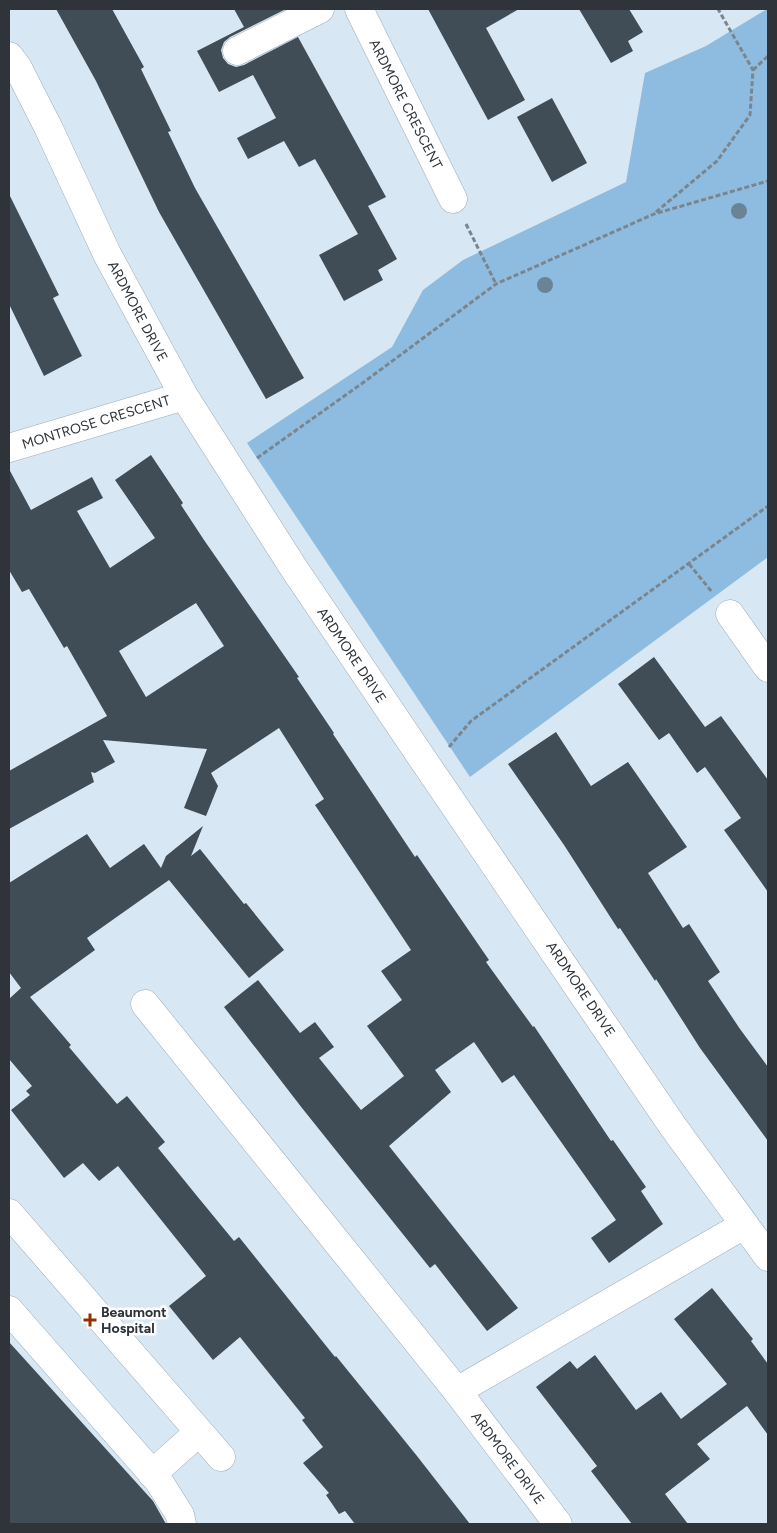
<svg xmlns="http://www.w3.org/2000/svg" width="777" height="1533" font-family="Figtree,sans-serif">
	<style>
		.green { fill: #8dbce0 }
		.building { fill: #404d57; fill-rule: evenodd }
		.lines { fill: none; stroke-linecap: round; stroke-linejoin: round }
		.minor-casing { stroke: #9dacb8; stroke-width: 29 }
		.path { stroke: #7b858d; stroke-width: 3; stroke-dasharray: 5 2.5; stroke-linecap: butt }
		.minor { stroke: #fff; stroke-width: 28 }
		.tree { fill: #6b8495 }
		.poi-dot { fill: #952f06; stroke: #fff; stroke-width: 2 }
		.labels { text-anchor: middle; stroke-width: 5; stroke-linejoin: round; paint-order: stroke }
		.street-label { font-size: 14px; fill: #2e3439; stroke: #fff }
		.poi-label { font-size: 14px; font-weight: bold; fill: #2e3439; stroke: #fff; text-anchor: start }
	</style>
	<rect width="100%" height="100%" fill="#d7e7f3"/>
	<path class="green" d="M767,9H768V557L470,777L247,443L392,347L423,290L463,260L626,182L645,73L706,46Z"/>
	<g class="building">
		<path d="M56,9H112L144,67L141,69L171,131L168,132L195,188L304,378L266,399L159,212L96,81Z"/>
		<path d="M234,9L284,10L230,37L224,42L221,50L223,58L228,64L236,67L244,65L298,37L386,197L368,206L397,259L378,270L383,280L344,301L319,255L358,234L315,159L299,167L284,141L248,159L237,138L276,118L253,75L219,92L197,51L244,27Z"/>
		<path d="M428,9H519L486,28L525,100L488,120Z"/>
		<path d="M579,9H629L643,32L628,41L633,51L611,63Z"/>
		<path d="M552,98L587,163L552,182L517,117Z"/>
		<path d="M9,194L59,295L53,298L82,356L44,376L9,304Z"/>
		<path d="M151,455L183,503L181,505L204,540L299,677L297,678L334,733L333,734L415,857L417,855L489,960L486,962L533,1027L534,1026L611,1141L613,1140L646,1187L641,1191L663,1224L609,1263L591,1238L616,1220L514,1075L502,1083L474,1042L435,1070L451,1092L389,1146L518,1308L487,1331L435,1264L430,1268L302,1108L224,1007L258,980L300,1033L315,1022L334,1047L319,1058L361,1110L404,1076L367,1026L402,1000L381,971L411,950L315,805L324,799L279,728L211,773L218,786L206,816L184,808L207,749L103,740L115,762L95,773L91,772L94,782L9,829V771L107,716L67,646L64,648L29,589L22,592L9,570V469L31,510L92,477L103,498L77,511L110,568L155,538L115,480ZM196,603L224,646L146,697L119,651Z"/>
		<path d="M654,657L705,727L721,716L768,780V892L724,830L741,818L705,767L697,773L669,733L659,740L618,684Z"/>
		<path d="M556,732L591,786L628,762L687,847L648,873L683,928L689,924L720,972L708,981L740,1029L768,1067V1141L700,1048L656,979L655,981L620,928L618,929L564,845L508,764Z"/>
		<path d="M203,826L191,856L200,849L244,904L246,903L284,950L249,978L169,880L87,938L95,950L30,997L71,1045L69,1047L117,1104L127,1096L165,1142L158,1148L197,1196L234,1241L239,1237L335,1357L336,1356L417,1456L470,1524H355L345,1511L339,1514L326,1495L329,1493L303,1463L323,1447L302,1420L305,1418L240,1337L213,1360L169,1306L206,1276L118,1166L99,1181L83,1163L64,1178L11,1110L30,1095L26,1091L32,1086L9,1059V999L21,988L9,972V883L87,834L110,868L144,844L161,868L166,856Z"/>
		<path d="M712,1288L753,1339L751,1341L768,1364V1435L747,1406L697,1444L710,1459L665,1494L688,1524H632L591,1471L597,1466L536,1387L570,1361L577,1369L595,1355L636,1410L661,1392L681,1419L727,1384L674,1319Z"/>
		<path d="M9,1342L153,1501L166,1524H9Z"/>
	</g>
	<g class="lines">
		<defs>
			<g id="minor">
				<path d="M359,9L453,199"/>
				<path d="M237,51L320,9"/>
				<path d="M9,56L18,68L49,129L107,254L184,396L293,567L426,764L672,1125L768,1257"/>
				<path d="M9,448L184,396"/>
				<path d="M730,614L768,668"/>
				<path d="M145,1004L457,1391L558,1524"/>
				<path d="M9,1213L221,1457"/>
				<path d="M9,1310L158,1480L180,1515L182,1524"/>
				<path d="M457,1391L744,1225"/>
				<path d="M152,1474L199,1432"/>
			</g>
		</defs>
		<use href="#minor" class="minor-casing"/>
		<g class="path">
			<path d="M753,70L768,56"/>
			<path d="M656,212L717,161L750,115L753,70L718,9"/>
			<path d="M466,224L496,284"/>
			<path d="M257,458L364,382L496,284L654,214L768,181"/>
			<path d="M689,564L712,592"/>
			<path d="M449,747L471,721L768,506"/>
		</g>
		<use href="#minor" class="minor"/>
	</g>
	<g class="tree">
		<circle cx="739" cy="211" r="8"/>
		<circle cx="545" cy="285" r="8"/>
	</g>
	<path class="poi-dot" d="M87.5 1312.5h5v5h5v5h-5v5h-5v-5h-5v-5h5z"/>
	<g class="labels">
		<g class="street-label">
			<text transform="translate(406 104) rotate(63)" y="5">ARDMORE CRESCENT</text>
			<text transform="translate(138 311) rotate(62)" y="5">ARDMORE DRIVE</text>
			<text transform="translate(96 422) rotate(-17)" y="5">MONTROSE CRESCENT</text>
			<text transform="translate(352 655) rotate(56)" y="5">ARDMORE DRIVE</text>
			<text transform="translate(581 989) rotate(56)" y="5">ARDMORE DRIVE</text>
			<text transform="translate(508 1458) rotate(53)" y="5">ARDMORE DRIVE</text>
		</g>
		<g class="poi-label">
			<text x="101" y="1317">Beaumont<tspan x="101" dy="16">Hospital</tspan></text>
		</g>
	</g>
	<rect width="777" height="1533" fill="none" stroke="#2e3439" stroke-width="20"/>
</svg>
